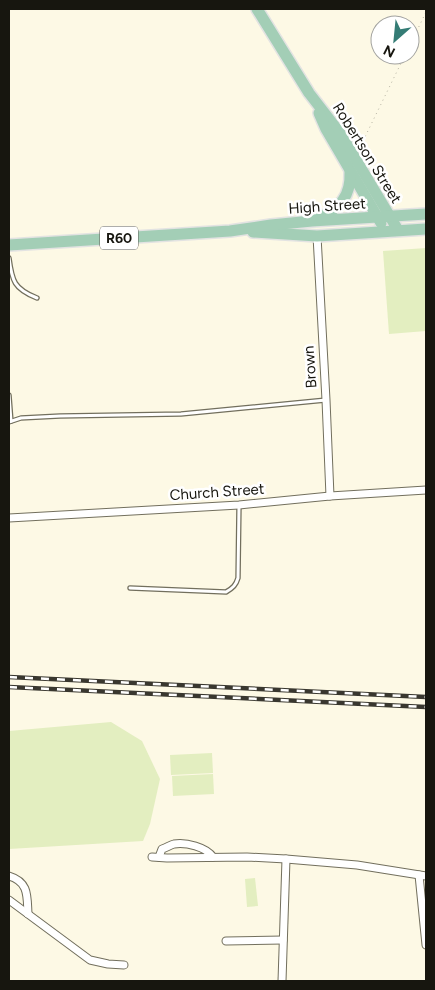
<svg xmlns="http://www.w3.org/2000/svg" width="435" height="990" font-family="Figtree,sans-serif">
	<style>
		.green { fill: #e3eec0 }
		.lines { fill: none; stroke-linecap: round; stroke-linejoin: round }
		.lane-casing { stroke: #726f5d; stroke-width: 5.5 }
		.street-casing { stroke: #726f5d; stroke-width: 9 }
		.primary-casing { stroke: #e3e3e2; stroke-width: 14 }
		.path { stroke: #b5b2a2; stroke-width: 1; stroke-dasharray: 1 4; stroke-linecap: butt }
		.lane { stroke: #fff; stroke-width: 3 }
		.street { stroke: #fff; stroke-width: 7 }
		.primary { stroke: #a3ceb6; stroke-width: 11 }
		.rail-casing { stroke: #39372f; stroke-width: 4.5 }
		.rail { stroke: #fff; stroke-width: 2.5; stroke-dasharray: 8; stroke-linecap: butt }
		.labels { text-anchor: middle; stroke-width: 5; stroke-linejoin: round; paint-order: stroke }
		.shield { fill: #fff; stroke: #5d5c57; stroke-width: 1 }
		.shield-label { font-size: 14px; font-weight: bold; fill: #17160f }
		.street-label { font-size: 15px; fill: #17160f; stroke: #fff }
	</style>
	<rect width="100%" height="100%" fill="#fdf9e5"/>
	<g class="green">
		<path d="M426,248V331L389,334L383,251Z"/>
		<path d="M111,722L142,741L160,779L150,824L143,841L9,849V731Z"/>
		<path d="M212,753L213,773L171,775L170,755Z"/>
		<path d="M213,774L214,794L173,796L172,776Z"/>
		<path d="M255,878L258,906L247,907L245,879Z"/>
	</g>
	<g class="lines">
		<defs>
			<g id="lane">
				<path d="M9,258C12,281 14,289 37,298"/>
				<path d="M9,395L11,421"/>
				<path d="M9,422L21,418L60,416L181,414L326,400"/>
				<path d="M130,588L226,592C233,588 236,585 238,578L239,506"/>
			</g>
			<g id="street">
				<path d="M317,236L326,400L330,496"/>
				<path d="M9,518L239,505L330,496L426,490"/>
				<path d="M152,857L167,858L247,857L286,859L357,865L426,876"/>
				<path d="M159,857L162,849C166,848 170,845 174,844C186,842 206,847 213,857"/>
				<path d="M419,875L426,945"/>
				<path d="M9,876C29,882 27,896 28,914"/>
				<path d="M9,900L90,960L108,964L124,965"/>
				<path d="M226,941L283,940"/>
				<path d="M282,981L286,859"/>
			</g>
			<g id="primary">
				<path d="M257,9L309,93L340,133L398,230"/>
				<path d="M319,113L326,129L381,223"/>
				<path d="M318,218C340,208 351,197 350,172"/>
				<path d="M253,232L317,236L426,229"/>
				<path d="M9,245L230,231L271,225L312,221L426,214"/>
			</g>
		</defs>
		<use href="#lane" class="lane-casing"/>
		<use href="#street" class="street-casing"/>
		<use href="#primary" class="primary-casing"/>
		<g class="path">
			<path d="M410,45L426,12"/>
			<path d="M363,141L405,55"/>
		</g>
		<use href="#lane" class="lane"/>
		<use href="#street" class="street"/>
		<use href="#primary" class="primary"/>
		<defs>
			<g id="rail">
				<path d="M9,677L426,697"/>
				<path d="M9,687L426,707"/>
			</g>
		</defs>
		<use href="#rail" class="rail-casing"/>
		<use href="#rail" class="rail"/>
	</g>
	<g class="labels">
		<rect class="shield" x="100" y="226.5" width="38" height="23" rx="4"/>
		<g class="shield-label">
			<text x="119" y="243">R60</text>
		</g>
		<g class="street-label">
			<text transform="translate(367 153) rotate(58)" y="5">Robertson Street</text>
			<text transform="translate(327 206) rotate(-4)" y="5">High Street</text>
			<text transform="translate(310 367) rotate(-94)" y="5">Brown</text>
			<text transform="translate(217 492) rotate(-4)" y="5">Church Street</text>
		</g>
	</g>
	<rect width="435" height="990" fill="none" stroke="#17160f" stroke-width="20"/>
	<g transform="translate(395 40) rotate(207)"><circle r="24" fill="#ffffff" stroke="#a2a29f"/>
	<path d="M0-4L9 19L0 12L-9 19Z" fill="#347c75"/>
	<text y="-8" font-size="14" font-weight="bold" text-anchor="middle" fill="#17160f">N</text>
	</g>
</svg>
